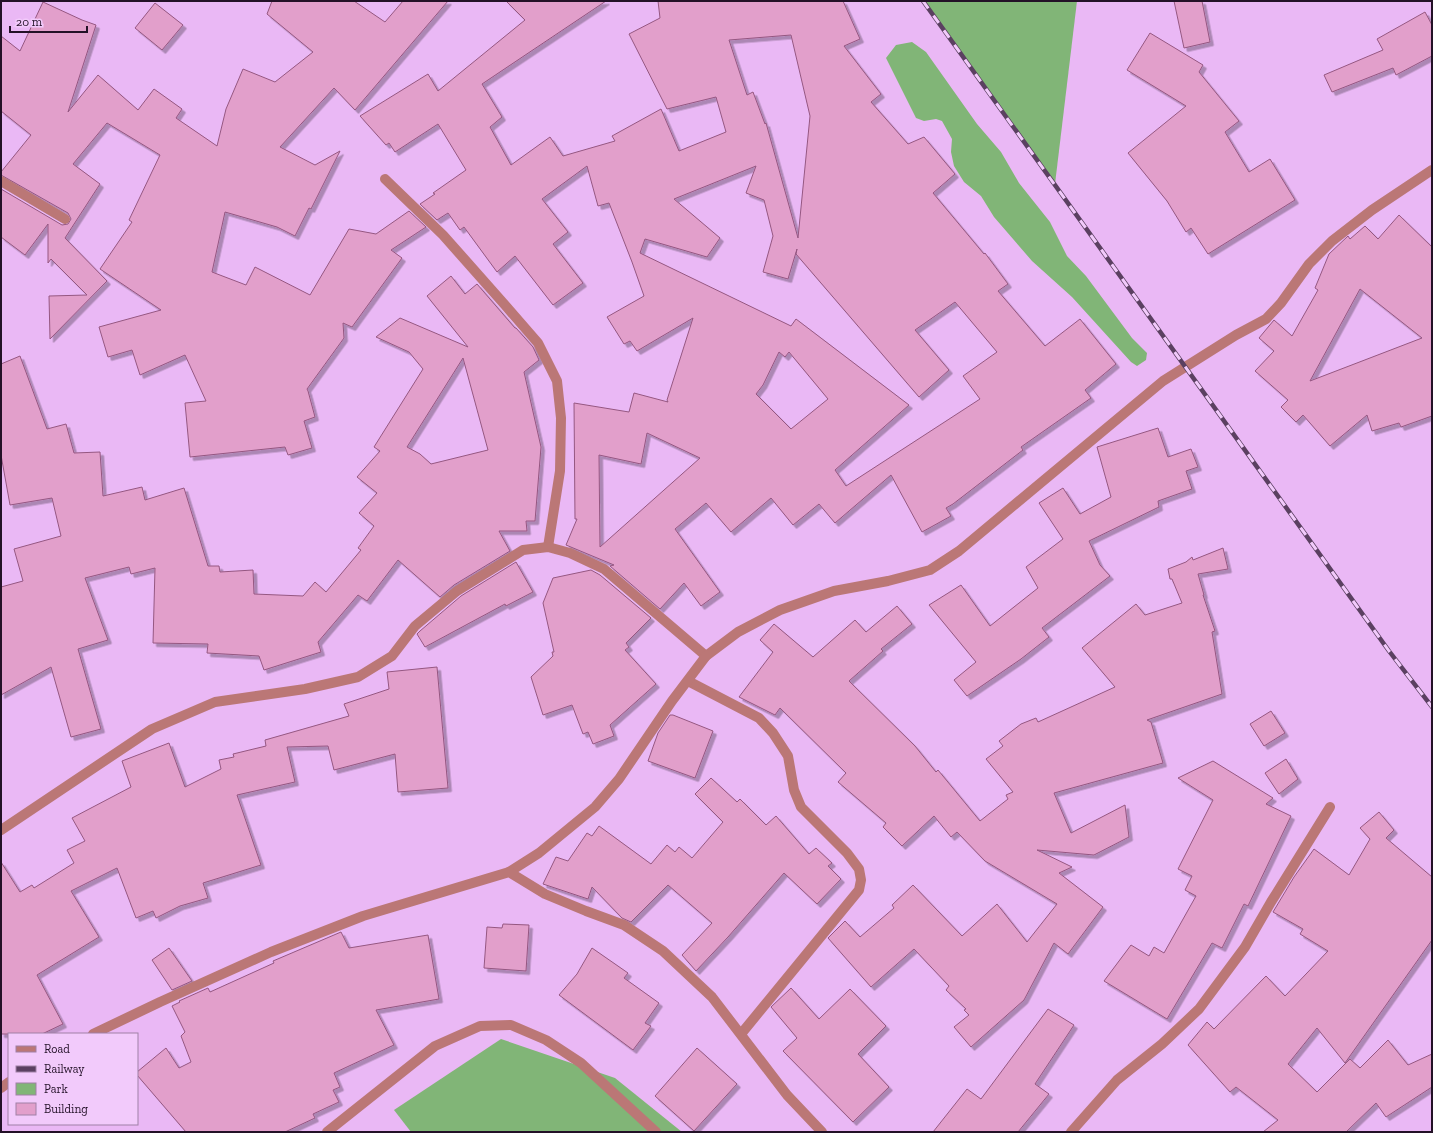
<svg xmlns="http://www.w3.org/2000/svg" width="1433" height="1133" font-family="'Zilla Slab',serif">
	<style>
		.green { fill: #81b577 }
		.building { fill: #e29fcb; stroke: #955781; fill-rule: evenodd; filter: url(#shadow) }
		.lines { fill: none; stroke-linecap: round; stroke-linejoin: round }
		.minor { stroke: #bb7776; stroke-width: 10 }
		.rail-casing { stroke: #5b4061; stroke-width: 4.5 }
		.rail { stroke: #f2cafb; stroke-width: 3; stroke-dasharray: 9; stroke-linecap: butt }
	</style>
	<defs>
		<filter id="shadow"><feDropShadow dx="3.5" dy="3.5" stdDeviation="0" flood-color="#0004"/></filter>
	</defs>
	<rect width="100%" height="100%" fill="#eab8f5"/>
	<g class="green">
		<path d="M923,1H1077L1055,184Z"/>
		<path d="M912,42L926,52L977,124L1001,152L1019,183L1050,222L1067,256L1086,276L1132,338L1147,353L1146,360L1137,366L1131,362L1072,297L1032,261L994,217L981,196L964,182L954,166L951,152L952,139L942,121L936,119L924,121L916,118L886,58L896,45Z"/>
		<path d="M501,1039L615,1078L682,1132H411L394,1110Z"/>
	</g>
	<g class="building">
		<path d="M272,1H354L385,22L403,1H448L355,110L334,88L280,147L315,165L340,151L311,209L309,208L295,236L277,227L225,212L212,272L246,285L255,267L310,295L349,229L376,234L409,211L426,227L391,250L402,258L352,327L343,323L344,338L307,389L308,391L315,417L304,421L312,448L288,455L285,447L190,457L185,403L206,401L185,355L140,375L132,350L108,357L99,327L161,310L100,269L132,222L129,220L160,155L107,123L73,164L100,184L65,238L107,281L50,339L49,296L87,295L51,259L48,263V224L25,255L1,237V189L62,225L68,224L71,219L68,213L1,175V172L31,135L1,111V36L20,51L43,2L82,20L96,25L68,112L98,75L138,110L154,89L182,109L176,118L217,146L226,109L243,69L275,82L313,52L267,14Z"/>
		<path d="M506,1H606L482,84L502,117L490,127L511,165L550,137L563,156L615,141L612,136L661,109L679,151L726,132L716,97L667,109L629,34L660,18L658,1H843L860,39L844,46L881,94L871,102L908,144L924,137L955,174L933,193L984,254L985,253L1008,284L998,291L1045,346L1080,319L1116,364L1085,390L1091,398L1021,447L1023,450L953,504L946,508L951,516L922,532L891,475L835,523L819,504L793,525L771,498L731,532L706,503L675,529L720,592L701,606L684,583L660,609L610,566L614,565L566,545L577,519H575L574,403L629,412L634,393L668,402L667,400L693,318L637,351L630,341L624,344L607,317L644,296L632,262L609,203L598,206L587,166L542,199L568,232L553,244L583,283L553,305L515,256L497,272L464,227L460,230L448,213L437,220L420,204L435,194L433,193L466,170L438,124L395,152L389,143L386,145L360,116L428,74L438,91L525,20ZM791,35L810,116L798,238L766,123L765,124L753,92L747,95L729,40ZM756,166L746,193L764,200L773,236L763,272L788,279L797,249L796,254L919,397L949,370L915,330L955,302L997,352L963,376L980,399L846,486L835,470L909,405L796,319L791,326L640,253L645,239L707,257L720,238L674,199ZM779,352L785,357L789,352L828,399L791,429L756,394L763,385ZM647,433L700,458L600,547L599,455L641,464Z"/>
		<path d="M1174,1H1202L1210,42L1184,48Z"/>
		<path d="M155,3L183,25L162,50L135,28Z"/>
		<path d="M1425,12L1432,25V56L1396,75L1393,68L1332,92L1324,75L1383,50L1377,39Z"/>
		<path d="M1150,33L1203,65L1199,72L1239,121L1225,132L1249,172L1270,159L1295,200L1208,254L1191,228L1186,232L1167,201L1128,153L1186,106L1127,70Z"/>
		<path d="M1399,215L1432,247V416L1401,427L1399,423L1372,431L1367,415L1330,446L1303,415L1296,422L1281,407L1288,400L1255,371L1274,351L1259,338L1274,320L1292,336L1318,290L1315,288L1329,254L1348,236L1350,239L1365,226L1378,239ZM1360,289L1422,338L1310,381Z"/>
		<path d="M451,276L465,294L477,284L515,328H516L533,347L539,360L524,372L541,447L535,521H526L527,531H499L510,551L454,585L440,597L398,560L367,601L358,595L318,642L321,652L264,670L259,656L207,653L208,644L153,643L155,568L131,574L129,567L85,578L108,640L78,649L101,729L71,737L51,667L1,695V587L23,581L14,549L61,536L52,498L10,505L1,455V364L20,356L47,429L66,424L74,453L100,452L103,496L142,487L145,500L184,488L208,566H219L220,572L253,570L254,594L303,596L315,582L326,592L361,550L358,548L374,526L359,513L377,493L357,477L380,451L374,447L423,369L409,352L376,337L400,318L468,347L427,296ZM463,358L488,450L431,464L420,454L407,447Z"/>
		<path d="M1158,428L1168,457L1191,449L1198,467L1186,471L1192,489L1158,501L1159,507L1089,541L1100,565L1110,576L1042,628L1049,637L1021,659L967,696L954,680L976,662L929,605L961,585L990,626L1038,588L1026,567L1063,539L1039,503L1063,488L1080,514L1111,497L1097,447Z"/>
		<path d="M1223,548L1228,569L1198,574L1204,595H1203L1215,631L1212,632L1222,694L1147,720L1151,722L1163,763L1054,793L1071,833L1125,805L1129,837L1094,855L1037,850L1072,867L1059,873L1103,907L1068,954L1054,943L1024,1000L971,1047L954,1027L969,1015L964,1010L966,1009L946,990L949,986L914,949L871,987L828,938L845,921L860,937L894,908L892,905L913,885L962,936L997,904L1027,942L1057,904L985,861L957,832L951,837L934,816L902,846L883,827L886,823L838,782L846,773L780,708L775,715L739,697L773,652L760,640L774,624L813,657L855,620L866,632L897,606L912,624L881,649L883,651L849,681L915,746L936,772L938,770L980,821L1008,799L1006,795L1013,792L986,759L1003,746L999,741L1021,724L1036,718L1038,722L1115,687L1082,648L1136,604L1145,615L1182,603L1172,579H1170L1168,569L1186,562L1192,557L1193,560Z"/>
		<path d="M516,562L533,592L506,606L505,604L425,647L417,634L420,631L461,596Z"/>
		<path d="M591,570L600,575L651,618L626,643L629,647L625,650L656,684L610,725L614,736L593,744L588,732L583,734L572,705L543,715L531,677L553,656L552,652H554L543,603L553,578Z"/>
		<path d="M437,667L448,788L398,792L395,754L334,770L328,746L287,747L295,782L237,795L261,865L203,883L208,898L180,906L156,918L153,911L136,918L117,868L71,891L99,937L37,975L63,1024L42,1034H1V862L20,892L32,885L34,888L74,863L67,850L85,841L72,818L131,787L122,761L169,743L185,787L221,769L219,760L234,757L233,754L266,746L265,740L349,716L344,704L389,689L387,672Z"/>
		<path d="M1271,711L1285,733L1264,746L1250,724Z"/>
		<path d="M670,715H673L713,731L695,778L648,761L658,733Z"/>
		<path d="M1286,759L1298,779L1279,794L1265,773Z"/>
		<path d="M1213,761L1273,798L1266,804L1291,816L1248,906L1244,904L1222,948L1212,943L1167,1019L1104,981L1131,945L1149,956L1154,947L1164,953L1196,896L1185,890L1192,876L1178,869L1213,800L1178,778Z"/>
		<path d="M711,778L737,802L740,799L766,825L776,816L809,854L816,848L832,863L828,866L841,879L817,904L784,873L728,937L696,971L682,955L712,923L668,885L631,922L622,918L592,887L588,899L543,884L556,857L568,861L587,833L592,836L599,826L651,864L667,845L675,852L679,847L692,858L723,822L695,794Z"/>
		<path d="M1379,812L1394,830L1386,838L1432,877V940L1345,1063L1317,1028L1288,1064L1317,1092L1350,1059L1360,1068L1388,1040L1408,1065L1432,1054V1087L1386,1117L1376,1103L1346,1132H1263L1278,1120L1236,1087L1230,1092L1188,1045L1207,1022L1214,1029L1266,976L1285,996L1328,951L1300,934L1303,929L1273,912L1294,877L1314,849L1349,875L1370,839L1360,828Z"/>
		<path d="M503,924L529,925L526,971L484,968L487,927L502,928Z"/>
		<path d="M341,932L349,948L428,935L439,999L376,1010L394,1045L334,1073L340,1087L333,1090L339,1102L313,1114L315,1118L285,1132H186L137,1075V1072L166,1048L179,1068L191,1062L181,1036L185,1032L172,1006L180,1002L179,1001L208,988L210,992L274,963L273,961Z"/>
		<path d="M169,948L192,981L172,990L152,960Z"/>
		<path d="M592,948L628,973L624,978L659,1003L645,1023L651,1026L633,1050L559,995L577,974Z"/>
		<path d="M791,988L819,1019L850,989L886,1026L858,1054L889,1087L853,1122L783,1051L797,1038L771,1007Z"/>
		<path d="M1048,1009L1074,1025L1035,1084L1049,1094L1018,1132H933L967,1089L981,1099Z"/>
		<path d="M697,1048L737,1084L694,1131L655,1096Z"/>
	</g>
	<g class="lines">
		<g class="minor">
			<path d="M385,179L443,235L505,305L538,343L557,381L561,418L560,471L548,547"/>
			<path d="M1,181L65,219"/>
			<path d="M688,681L759,718L773,733L788,756L794,790L801,807L847,853L859,869L861,880L859,890L741,1034"/>
			<path d="M1,830L152,729L215,702L305,689L358,677L392,656L415,626L457,591L523,550L548,547L570,553L604,569L706,656"/>
			<path d="M509,872L539,853L595,807L619,779L672,701L706,656L738,632L780,610L834,591L888,581L930,570L959,551L1163,381L1236,335L1266,319L1281,303L1309,264L1332,241L1372,210L1432,170"/>
			<path d="M93,1034L160,1002L271,952L363,916L509,872L545,894L586,911L624,925L663,951L712,997L787,1095L822,1132"/>
			<path d="M1,1088L9,1082"/>
			<path d="M327,1132L435,1046L480,1026L511,1025L546,1040L581,1063L656,1132"/>
			<path d="M1071,1132L1117,1080L1162,1044L1199,1009L1245,947L1271,902L1330,807"/>
		</g>
		<defs>
			<path id="rail" d="M923,1L1389,651L1432,707"/>
		</defs>
		<use href="#rail" class="rail-casing"/>
		<use href="#rail" class="rail"/>
	</g>
	<rect width="1433" height="1133" fill="none" stroke="#231127" stroke-width="4"/>
	<rect x="8" y="1033" width="130" height="92" fill="#f2cafb" stroke="#9f80a6"/>
	<rect x="16" y="1046" width="20" height="6" fill="#bb7776" stroke="#9f80a6"/>
	<text x="44" y="1053" font-size="12" fill="#231127">Road</text>
	<rect x="16" y="1066" width="20" height="6" fill="#5b4061" stroke="#9f80a6"/>
	<text x="44" y="1073" font-size="12" fill="#231127">Railway</text>
	<rect x="16" y="1083" width="20" height="12" fill="#81b577" stroke="#9f80a6"/>
	<text x="44" y="1093" font-size="12" fill="#231127">Park</text>
	<rect x="16" y="1103" width="20" height="12" fill="#e29fcb" stroke="#9f80a6"/>
	<text x="44" y="1113" font-size="12" fill="#231127">Building</text>
	<path d="M10 26v6h77v-6" fill="none" stroke="#231127" stroke-width="2"/>
	<text x="16" y="26" font-size="12" fill="#231127" stroke="#f2cafb" stroke-width="3" paint-order="stroke">20 m</text>
</svg>
